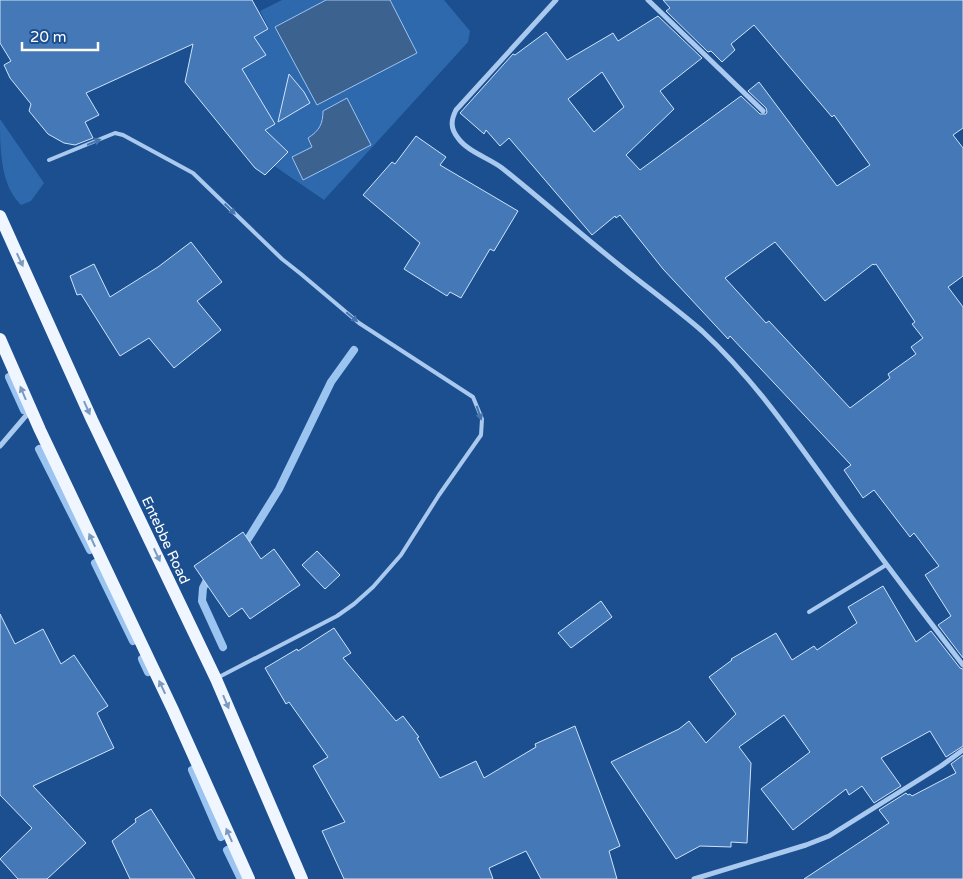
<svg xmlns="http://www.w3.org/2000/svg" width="963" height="879" font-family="'Varela Round',sans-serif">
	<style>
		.green { fill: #2e69ad }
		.water { fill: #3c6290; stroke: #9cc4f0 }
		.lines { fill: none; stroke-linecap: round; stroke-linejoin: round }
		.stream { stroke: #9cc4f0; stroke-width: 8 }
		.building { fill: #4478b7; stroke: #cfe3fa; fill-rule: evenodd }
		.lane { stroke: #a9c9ee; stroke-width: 4 }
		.street { stroke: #a9c9ee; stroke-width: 5 }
		.primary { stroke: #f0f6ff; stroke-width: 12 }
		.oneway { fill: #4674ac }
		.oneway2 { fill: #7b9ac1 }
		.labels { text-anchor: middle; stroke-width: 4; stroke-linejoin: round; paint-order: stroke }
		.street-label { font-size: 14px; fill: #fff; stroke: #1b4f8f }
	</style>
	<rect width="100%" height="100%" fill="#1b4f8f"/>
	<g class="green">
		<path d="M282,0H444L470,31L468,42L324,200L270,163L196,67L269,29L260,11Z"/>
		<path d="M0,119L44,183L31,201L21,205C0,185 0,148 0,119Z"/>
	</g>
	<g class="water">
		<path d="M326,0H390L417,53L317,105L275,27Z"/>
		<path d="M347,98L371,145L303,180L292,157L312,147L308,138C319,131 323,124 323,111Z"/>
	</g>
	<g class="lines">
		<g class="stream">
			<path d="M9,377L24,410"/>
			<path d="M39,449L90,550"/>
			<path d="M248,539L279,489L331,382L354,350"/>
			<path d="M95,563L133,641"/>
			<path d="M208,578L203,588L202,601L223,647"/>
			<path d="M142,659L148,672"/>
			<path d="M192,770L221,837"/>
			<path d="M227,850L241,879"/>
		</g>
	</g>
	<g class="building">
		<path d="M0,0H252L268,29L254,37L266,55L242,69L275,124L265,130L288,152L265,175L255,168L185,82L193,44L86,93L99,115L85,122L93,138L75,145L64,143L48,134L29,111L31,104L10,78L4,65L11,61L0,43Z"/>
		<path d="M663,0H963V128L953,135L963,148V276L948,287L963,307V658L938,625L951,616L925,575L939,566L914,533L910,537L874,490L863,498L844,470L851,465L730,336L728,339L663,269L620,215L616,218L615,216L592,235L509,138L500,146L486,130L484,134L460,113L513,54L515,55L546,32L567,60L613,33L618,41L658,16L702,58L660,91L674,109L626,155L640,170L741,96L760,114H766L767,112L766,108L748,91L759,82L837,186L870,165L834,115L832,117L754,25L731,44L735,50L722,62L711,51L708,52L666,11L670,8ZM602,72L624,107L594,132L568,99ZM775,242L825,301L873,264L874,265L876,264L915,322L912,324L923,338L911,347L916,354L888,374L890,378L850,408L769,321L766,323L725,278Z"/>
		<path d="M289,74L304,92L310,103L278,122Z"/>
		<path d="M416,136L446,157L440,165L518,211L494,251L490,249L461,298L450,292L447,296L404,269L420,243L363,195L392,162L395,164Z"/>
		<path d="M191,242L222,282L197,301L221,330L174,368L149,338L120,356L81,294L77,295L70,276L94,264L110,297L158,267Z"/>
		<path d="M243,532L261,559L274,549L300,585L250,619L242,608L229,617L194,566Z"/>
		<path d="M317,551L340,575L325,589L302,565Z"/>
		<path d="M883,586L916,642L931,631L960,668L963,669V746L946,757L930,731L881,758L901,786L874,803L862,786L849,795L846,789L793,830L761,789L810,752L784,715L739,747L751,763L747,843L731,842V847L700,846L676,859L611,762L679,729L689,721L706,743L736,714L709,677L732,660L731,659L776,633L792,660L814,646L817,650L857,623L848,607Z"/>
		<path d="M601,601L612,617L571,648L558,633Z"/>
		<path d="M0,614L15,644L43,629L61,664L74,655L108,706L97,713L114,748L33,786L86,843L47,879H18L0,859L32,828L0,795Z"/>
		<path d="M334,628L351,653L343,658L396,721L403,716L419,737L417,738L440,778L476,761L484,778L536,747L535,744L575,726L620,846L609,851L617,879H541L526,851L489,868L493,879H344L322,831L345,822L313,766L328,757L289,702L286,704L265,668L297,649L298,651Z"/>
		<path d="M963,755V879H804L889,823L879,810L906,793L908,795L910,794L912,796L956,773L951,764Z"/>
		<path d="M151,809L195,879H130L112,841L136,822L135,819Z"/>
	</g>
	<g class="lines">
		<g class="lane">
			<path d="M49,160L115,133L123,135L193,173L282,259L301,274L359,323L473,397L482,419L481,435L439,495L401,555L373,587L354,604L337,616L219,677"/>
			<path d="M809,612L886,565"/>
		</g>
		<g class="street">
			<path d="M556,0L456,110C451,120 450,128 458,138C468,152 489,158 502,168C546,203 588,241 633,276C656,294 680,312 702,331C754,379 795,439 836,496C877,553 920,609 963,665"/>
			<path d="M648,0L763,111"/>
			<path d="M0,446L30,411"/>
			<path d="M694,879L806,845L829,836L941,766L963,750"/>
		</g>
		<g class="primary">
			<path d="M0,216L92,420L216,679L302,879"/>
			<path d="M0,339L40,430L173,710L249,879"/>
		</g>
	</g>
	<defs><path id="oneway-solid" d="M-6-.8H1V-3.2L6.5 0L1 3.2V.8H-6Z" transform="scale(1.25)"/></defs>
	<g class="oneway">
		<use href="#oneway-solid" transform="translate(94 142) rotate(-22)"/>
		<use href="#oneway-solid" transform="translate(230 209) rotate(44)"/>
		<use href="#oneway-solid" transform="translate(352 317) rotate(40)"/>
		<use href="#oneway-solid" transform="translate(479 413) rotate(71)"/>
	</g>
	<g class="oneway2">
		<use href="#oneway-solid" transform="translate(20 260) rotate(65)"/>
		<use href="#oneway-solid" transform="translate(23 393) rotate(-113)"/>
		<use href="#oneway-solid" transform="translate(87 408) rotate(66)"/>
		<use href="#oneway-solid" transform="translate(92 540) rotate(-115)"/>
		<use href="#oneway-solid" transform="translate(157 555) rotate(65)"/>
		<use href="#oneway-solid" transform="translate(162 687) rotate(-115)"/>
		<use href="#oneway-solid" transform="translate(226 702) rotate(67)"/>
		<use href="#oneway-solid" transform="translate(229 835) rotate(-114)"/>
	</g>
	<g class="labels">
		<g class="street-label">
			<text transform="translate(166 540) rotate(65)" y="5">Entebbe Road</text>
		</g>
	</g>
	<path d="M22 42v8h76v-8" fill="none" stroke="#ffffff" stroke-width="2.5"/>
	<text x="30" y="42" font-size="15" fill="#ffffff" stroke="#1b4f8f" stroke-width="4" paint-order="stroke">20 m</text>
</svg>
